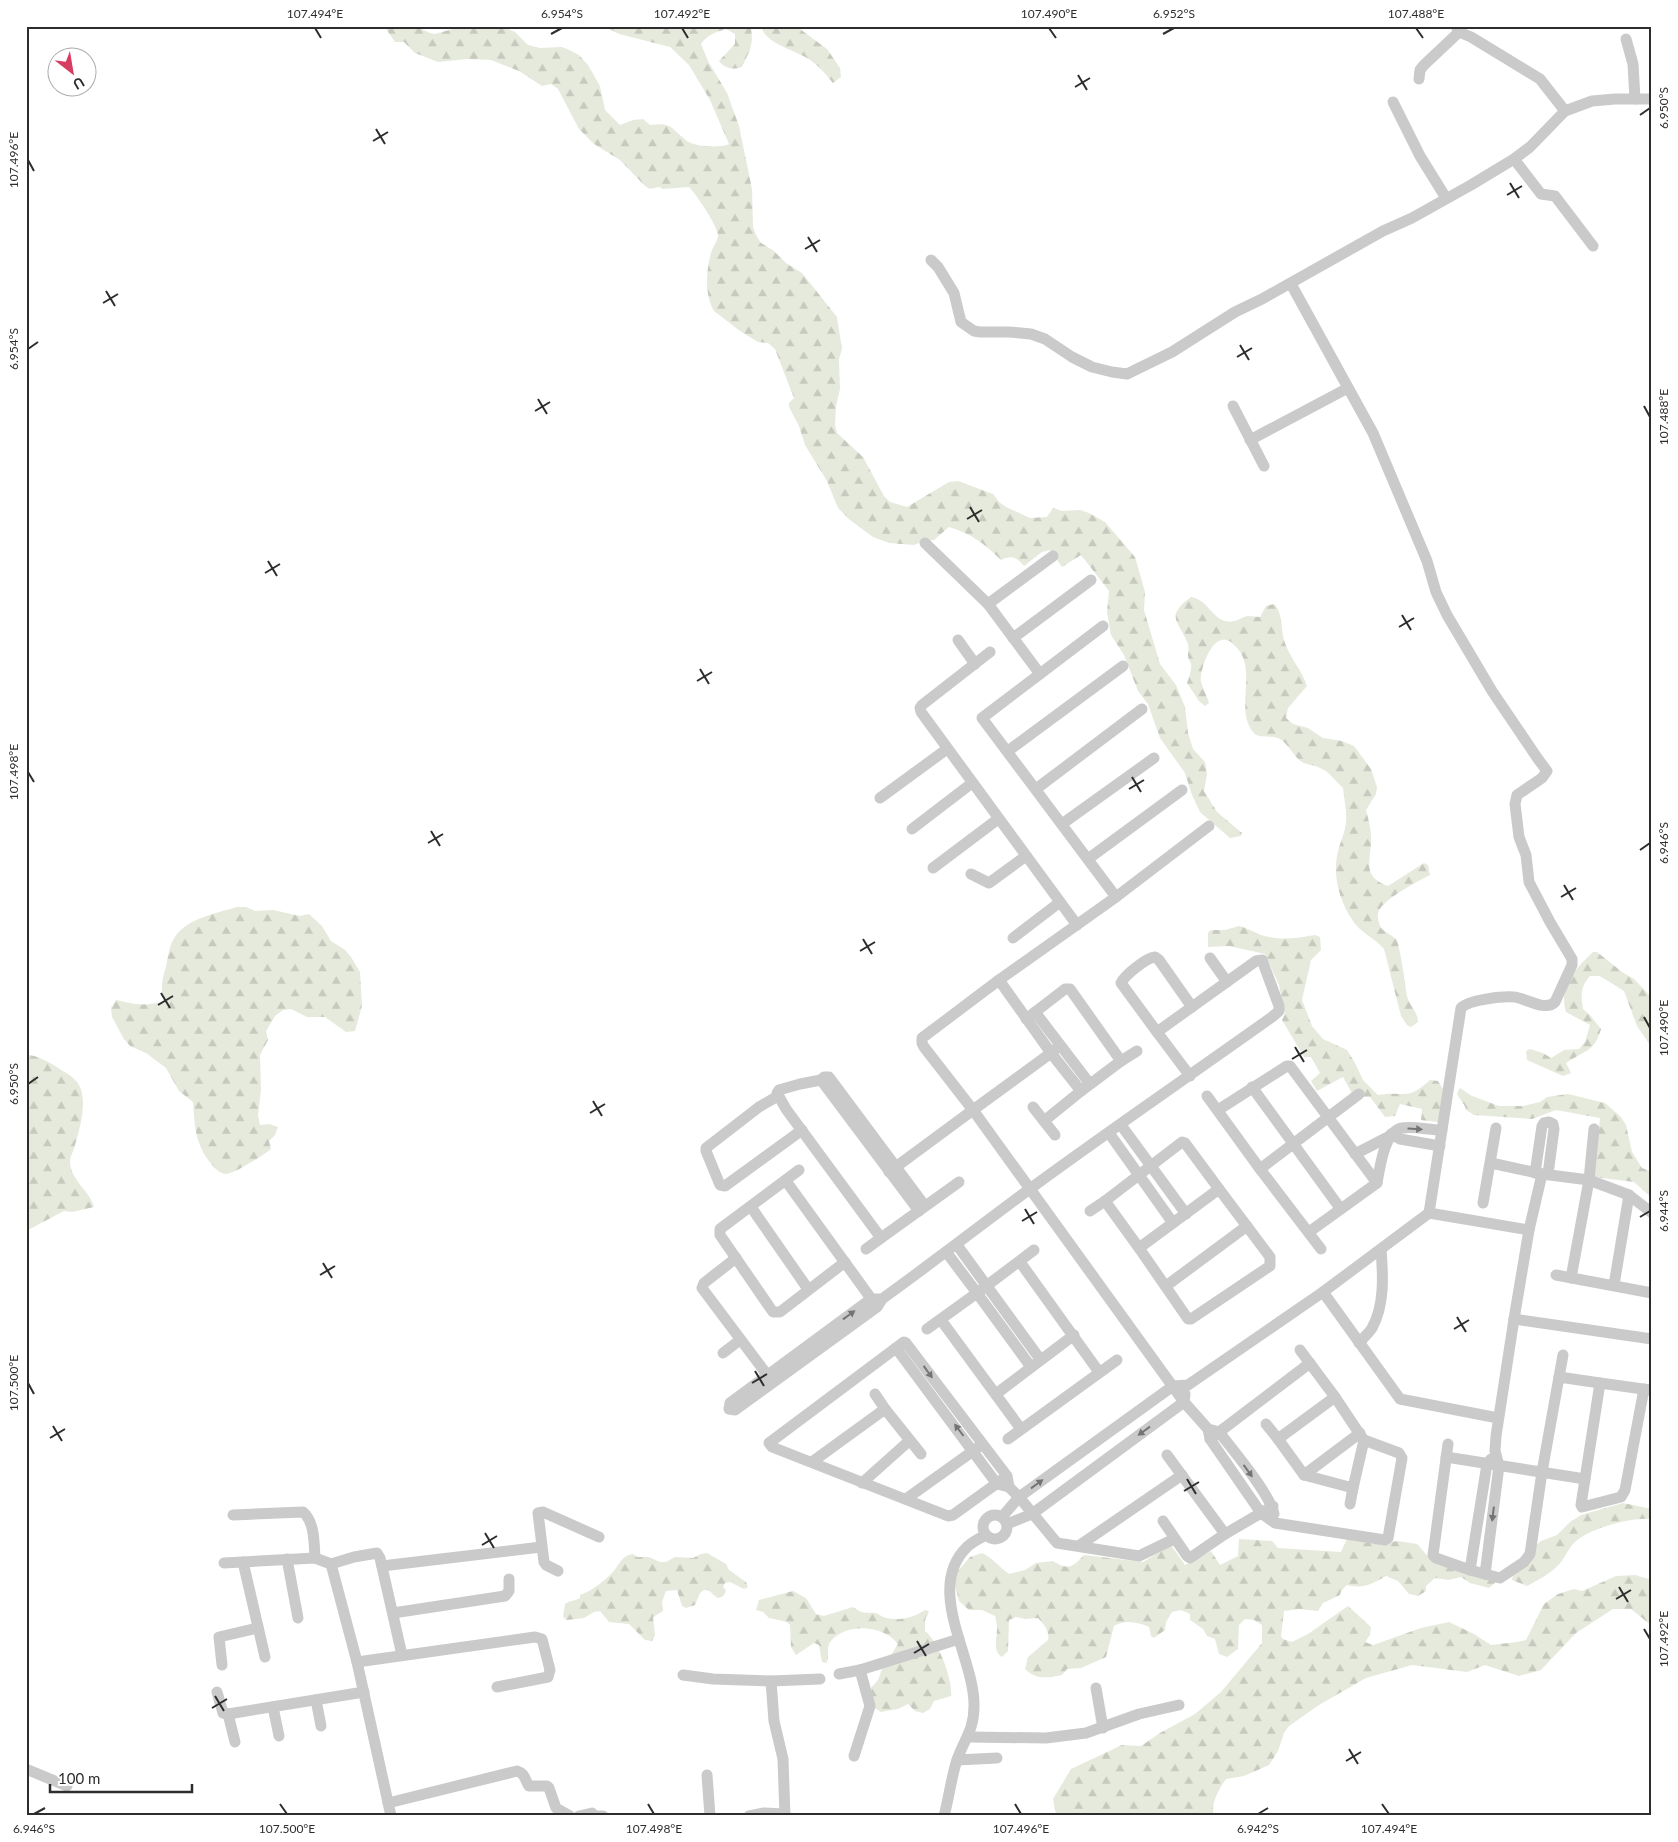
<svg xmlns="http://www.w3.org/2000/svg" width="1678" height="1842" font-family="Lato,sans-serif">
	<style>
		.forest { fill: url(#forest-firs) }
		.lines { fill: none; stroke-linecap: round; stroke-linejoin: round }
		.minor { stroke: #cacaca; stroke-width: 11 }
		.oneway { fill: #747474 }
		.ticks { fill: none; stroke: #2d2d2d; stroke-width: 2 }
		.neatline { fill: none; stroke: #2d2d2d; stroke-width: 2 }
		.ticks-label { font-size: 12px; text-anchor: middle; fill: #2d2d2d }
	</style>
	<defs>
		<pattern id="forest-firs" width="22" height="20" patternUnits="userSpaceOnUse" patternTransform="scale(1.25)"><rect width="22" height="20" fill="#e6eadc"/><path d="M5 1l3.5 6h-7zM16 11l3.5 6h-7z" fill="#c6c9bd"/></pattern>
	</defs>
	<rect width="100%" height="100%" fill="#fff"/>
	<g class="forest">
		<path d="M384,26H415L430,33L435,34L463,26H501L515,32L528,45L540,48L562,47L567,49L579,55L588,65L600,86L605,110L620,125L633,120L643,119L650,125C673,122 671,129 687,141C695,147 721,148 729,144L710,100L689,65L670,47L619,34L604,26H751L752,40L750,50L742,67C733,70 725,69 719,61L735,44V34L726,29C716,32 707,35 701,44L708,61L727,93L739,126L752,189L753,227L756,235L761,243L774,251L786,263L802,273L837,317L842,349L839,359L840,389L836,406L835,425L837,433L863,457L884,496L890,502L907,507L949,482L958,481L993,494L999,502L1006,507L1030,518L1047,517L1053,508L1062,511L1080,510L1089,513L1105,522L1135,557L1145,592L1144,610L1160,664L1176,685L1185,707L1188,733L1193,749L1205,762L1207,774L1204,791L1217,812L1242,833L1241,836L1230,838L1200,812L1192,795L1185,773L1160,738L1148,704L1138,691L1124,655L1111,635L1107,612L1109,591L1081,555L1062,567L1050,550L1042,552L1024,566C1016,557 1012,555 1001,560C985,544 970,533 949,527L934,540L924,541L914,545L889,543L873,537L850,520L838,508L827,481L805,445L799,426L789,407V403L794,398L775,349L768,343L758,342L740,331L714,311C704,294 706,268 712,250C714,245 717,242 718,236C718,226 696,194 689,187L663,189L659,187L650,189L645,186L620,160L594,144L579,129L558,89L551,84L542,86L519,71L491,60L467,59L438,62L415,53L404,42H395Z"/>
		<path d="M761,26H796L827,49L840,68L841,77L833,83C827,76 821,68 814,63C800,50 766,46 761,26Z"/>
		<path d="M1191,597C1208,600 1210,616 1225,621C1235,624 1240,617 1248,616C1251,616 1256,617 1260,617L1266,606L1274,604C1284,615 1280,630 1285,643C1290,658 1302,670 1307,686L1288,708L1286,718L1293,724L1308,728L1323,738L1342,741L1354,746L1371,769L1377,787L1376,794L1366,810C1368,818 1371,828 1371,837C1372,860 1360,876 1388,886L1424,863L1428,865L1430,875C1418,881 1386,898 1380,909C1376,914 1378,922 1381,928C1385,932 1393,936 1397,940C1402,959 1404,977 1407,996C1409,1005 1418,1012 1418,1022L1411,1027L1407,1025L1401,1016L1384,949C1375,938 1361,933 1353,921C1340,902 1333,878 1337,856C1339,844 1345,834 1346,822C1347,811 1344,799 1343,788C1336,782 1329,771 1320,768C1315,765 1307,765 1302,762C1293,757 1289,743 1278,738C1271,735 1258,739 1253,732C1234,708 1259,668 1235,646C1232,642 1227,639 1222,640C1210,641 1199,672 1201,682C1203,689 1207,696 1209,703L1205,706L1199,701L1187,683C1189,678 1192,669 1191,664C1189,658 1189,662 1188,656C1188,652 1189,648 1188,644C1179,621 1164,617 1191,597Z"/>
		<path d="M237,907H246L255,911L273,910L300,916L309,914L322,926L331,941L345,950L351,957L360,972L362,1006L355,1031L346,1032L325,1017H307L291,1009L283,1010L275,1016L266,1031L268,1040L260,1055L261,1090L258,1115L260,1125L269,1124L278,1127L275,1135L269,1141L271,1149C264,1155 235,1173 227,1174C221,1174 218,1171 214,1167C195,1146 195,1128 193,1102L179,1091L166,1068L146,1053L130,1046L124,1039L112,1017L111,1008L116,1000C134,1004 145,1007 164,1001C160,988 162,979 166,967C168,957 169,945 175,937C187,918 218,913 237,907Z"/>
		<path d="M1239,926C1247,928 1254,932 1261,935C1280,941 1297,938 1315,935L1320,937L1321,950L1311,960L1302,1000L1312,1026L1323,1039L1347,1050L1355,1063L1363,1080L1378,1095C1405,1090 1406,1102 1430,1080L1438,1081L1443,1089L1438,1122L1421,1120L1422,1109L1400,1104L1395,1116L1385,1117L1370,1097H1354L1343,1077L1317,1091L1311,1081L1320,1073L1311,1057H1304L1282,1020L1285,1014L1279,985L1265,954L1229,946L1208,947V933L1211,930H1225Z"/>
		<path d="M1593,952H1597L1622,972L1634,979L1652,998V1048L1637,1026L1624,991L1600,976H1590C1580,987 1581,996 1583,1009L1590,1015L1601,1029C1595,1052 1583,1051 1566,1063L1571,1073L1563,1076L1527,1060L1526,1051L1530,1049L1543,1053L1551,1058L1564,1050L1579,1049L1585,1042L1590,1025L1566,1012C1558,987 1577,967 1593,952Z"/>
		<path d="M26,1055C38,1055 51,1063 61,1070C67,1073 73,1077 77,1082C89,1097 80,1129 75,1145C74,1150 71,1155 70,1160C69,1179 90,1191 94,1207L72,1212L64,1211L26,1231Z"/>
		<path d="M1460,1088L1472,1096L1499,1106H1523L1540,1102L1547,1097L1568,1094L1605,1103L1621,1117L1626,1125L1632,1152L1642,1168L1652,1172V1198L1634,1182L1594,1177L1600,1118L1556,1110L1532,1119L1474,1115L1466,1110C1465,1103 1459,1100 1457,1093Z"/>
		<path d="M1623,1503L1652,1509V1519C1631,1517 1590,1528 1575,1542C1569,1547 1566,1556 1561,1562C1552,1573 1540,1579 1527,1586L1512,1580L1516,1563L1541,1541L1557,1535L1570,1522L1581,1515Z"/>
		<path d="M1239,1539L1272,1541L1278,1548L1341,1552L1347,1539L1375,1544L1398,1541L1417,1544L1432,1561L1496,1582L1489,1588L1470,1583L1461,1577L1449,1580L1435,1578L1426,1586V1591L1418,1596L1409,1594L1398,1581L1386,1576C1372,1584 1363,1589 1347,1585L1341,1591L1340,1595L1323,1603L1318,1611L1299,1609L1284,1611L1281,1636L1283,1639L1292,1642L1308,1634L1348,1606L1371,1627L1370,1635L1365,1642L1373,1645L1421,1628L1449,1622L1474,1634L1491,1645L1517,1642L1526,1640L1544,1604L1558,1594L1574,1589L1582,1591L1616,1576L1635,1575L1652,1580V1626L1631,1609H1613L1576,1633L1541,1670L1519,1676L1485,1665L1467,1672L1412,1665L1366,1678L1319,1705L1289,1726L1284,1733L1278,1751L1269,1765L1244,1776L1226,1779C1219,1789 1210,1804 1214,1816H1106L1103,1814L1060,1816L1056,1814L1053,1799L1071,1769L1122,1745L1141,1746L1160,1733L1195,1714L1221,1692L1262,1643V1625L1254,1620L1245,1619L1239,1625L1238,1649L1227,1657L1219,1654L1215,1639L1207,1636L1203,1629L1190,1620V1614L1181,1610L1172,1612L1166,1622L1165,1630L1154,1638L1151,1636L1149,1627C1139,1622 1124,1619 1114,1626L1106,1657L1081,1668L1067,1669L1062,1675C1046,1678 1037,1680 1025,1669L1028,1657L1048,1640C1050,1632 1044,1624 1038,1618L1025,1619L1016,1617L1009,1620L1008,1651L1002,1657C992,1650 997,1639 997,1629C997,1624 996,1620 995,1616L982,1610H969L959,1601L954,1581L956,1573L970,1557L982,1553C993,1558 999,1567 1009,1574L1025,1570L1036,1563L1053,1561C1068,1571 1073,1567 1084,1555L1143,1562L1171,1545L1185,1565L1211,1551L1220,1565L1238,1556Z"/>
		<path d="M707,1553L726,1564L729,1570L746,1582L748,1587L744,1589L730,1582L725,1583L723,1587L726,1590C725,1594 723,1598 718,1598C710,1594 709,1585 700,1593L695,1605L686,1608L682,1606L677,1590L666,1591L662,1602L663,1611L653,1617L655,1635L652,1641L645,1640L629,1624L609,1622L600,1611L594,1612L584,1618L567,1620L563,1617L565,1604C570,1600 575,1601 580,1598V1595C592,1591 604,1581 613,1572C619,1565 622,1555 633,1554L637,1557H649L660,1562H666L675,1557L693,1558L701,1554Z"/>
		<path d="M793,1591L806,1598L816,1614L824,1616L853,1607C865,1615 862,1612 875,1613C879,1614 882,1617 886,1618C900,1621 913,1618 925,1610L929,1611L925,1620V1631C938,1641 953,1679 951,1696L934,1701L930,1709L923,1713L915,1711L908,1704L898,1709L881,1712L873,1707L870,1689L878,1680L882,1669L898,1644C884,1625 846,1622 831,1641C825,1648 831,1656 826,1663L822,1662L819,1645L814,1643L796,1655L791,1647L790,1625L787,1622L769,1618L763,1612L756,1610L759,1600Z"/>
	</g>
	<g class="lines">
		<g class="minor">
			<path d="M1456,26L1459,32L1471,37L1540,79L1565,111"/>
			<path d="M1626,39L1633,64L1635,99"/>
			<path d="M1419,79L1420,70L1424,65L1459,32"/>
			<path d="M1393,102L1420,156L1446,198"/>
			<path d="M1514,159L1541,194L1555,196L1593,246"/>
			<path d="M931,260L938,267L954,293L961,322L974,331L980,332H1009L1031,334L1045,339L1072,357L1092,367L1112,372L1127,374L1172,352L1235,312L1262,299L1383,231L1412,218L1471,185L1514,159L1530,147L1565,111L1592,101L1615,99H1652"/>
			<path d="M1233,406L1264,466"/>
			<path d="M1250,440L1348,388"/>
			<path d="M925,543L988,604"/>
			<path d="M1013,638L1091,580"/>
			<path d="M958,640L975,664"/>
			<path d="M990,652L922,705L920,708L921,712L1077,925"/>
			<path d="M1040,674L988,604L1053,556"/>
			<path d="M1008,751L1123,666"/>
			<path d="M1036,789L1142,709"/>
			<path d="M880,798L947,749"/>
			<path d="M1062,824L1154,758"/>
			<path d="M912,829L972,783"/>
			<path d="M1088,859L1182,790"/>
			<path d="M933,868L998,819"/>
			<path d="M971,874L989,883L1026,856"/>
			<path d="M1116,897L1209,826"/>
			<path d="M1013,938L1060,902"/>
			<path d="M1210,958L1227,982"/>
			<path d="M999,980L1051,1053L973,1110L1184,1402L1208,1429L1210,1439L1261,1513L1275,1523L1385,1540L1388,1538L1402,1458L1399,1453L1364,1440L1353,1488L1304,1475"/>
			<path d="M1035,1012L1090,1084"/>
			<path d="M1026,1019L1065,989H1070L1121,1061L1081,1091L1044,1121L1033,1107"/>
			<path d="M1157,1032L1121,983C1125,975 1146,958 1155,957L1159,960L1192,1007"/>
			<path d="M1057,1048L1051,1053L1081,1091"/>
			<path d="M1121,1061L1137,1051"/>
			<path d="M821,1080L919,1211"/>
			<path d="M1252,1087L1340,1208"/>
			<path d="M778,1096L759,1107L706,1148V1151L720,1185L725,1186L802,1130"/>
			<path d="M1207,1096L1260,1169L1321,1249"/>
			<path d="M1218,1110L1287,1066H1290L1377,1183L1309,1232"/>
			<path d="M1044,1121L1055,1135"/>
			<path d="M1121,1125L1186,1214"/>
			<path d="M1109,1133L1173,1223"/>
			<path d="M1391,1134L1400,1139L1440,1146"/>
			<path d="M1182,1142L1185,1143L1219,1189L1139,1248L1105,1201Z"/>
			<path d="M1355,1154L1388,1137"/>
			<path d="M1491,1163L1542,1174"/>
			<path d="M1260,1169L1359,1094"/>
			<path d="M799,1170L720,1229V1235L773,1312H780L845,1262"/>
			<path d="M889,1172L973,1110L924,1047L922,1043V1038L999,980L1116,897L982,718L1103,626"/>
			<path d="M1535,1173L1542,1126L1544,1123L1549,1122L1553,1124L1554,1129L1548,1174"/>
			<path d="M786,1181L875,1304"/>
			<path d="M1377,1183C1380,1168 1384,1131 1402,1128C1414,1126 1429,1130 1442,1130"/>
			<path d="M1483,1203L1496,1128"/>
			<path d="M925,1206L829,1077H824L821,1080L800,1084L779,1090L777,1093L786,1109L881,1238L959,1182"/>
			<path d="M751,1207L808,1289"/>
			<path d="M1090,1211L1105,1201"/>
			<path d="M1429,1213L1529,1230"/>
			<path d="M1652,1213L1629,1195L1589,1180L1542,1174L1529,1230L1514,1319L1652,1339"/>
			<path d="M957,1245L1040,1359"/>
			<path d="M1139,1248L1188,1319H1191L1270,1266V1257L1219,1189"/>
			<path d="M866,1249L881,1238"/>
			<path d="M736,1258L704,1283L702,1288L771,1380"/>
			<path d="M1020,1262L1099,1372"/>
			<path d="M1556,1275L1652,1293"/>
			<path d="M1571,1278L1589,1180L1594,1129"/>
			<path d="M1614,1285L1629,1195"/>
			<path d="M1166,1286L1247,1226"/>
			<path d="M1323,1292L1400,1399L1498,1418"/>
			<path d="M882,1299H871L730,1403L729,1409L735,1410L877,1307L882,1299C932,1263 981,1225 1031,1188C1110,1130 1192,1074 1272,1017L1279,1011V1006L1262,960L1256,961L1157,1032L1190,1076"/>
			<path d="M941,1320L1021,1429"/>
			<path d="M927,1329L977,1293L947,1253"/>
			<path d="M1359,1343C1363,1338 1369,1333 1372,1328C1385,1305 1383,1274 1381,1249"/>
			<path d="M896,1348L997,1484L1009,1487L1019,1497L1057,1543L1139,1556L1174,1539"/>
			<path d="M1300,1350L1335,1397L1363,1439"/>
			<path d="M723,1353L740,1340"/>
			<path d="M1031,1367L977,1293L1034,1250"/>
			<path d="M1559,1377L1563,1355"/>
			<path d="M875,1394L885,1409L921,1454"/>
			<path d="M996,1394L1074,1335"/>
			<path d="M1335,1397L1278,1439L1304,1475L1360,1433"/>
			<path d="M1266,1424L1278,1439"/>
			<path d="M1212,1430L1219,1432C1233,1450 1270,1494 1274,1514"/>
			<path d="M1008,1439L1117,1360"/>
			<path d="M1210,1439L1310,1363"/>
			<path d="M1448,1444L1433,1555L1436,1558L1470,1570L1500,1578L1524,1562L1530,1554L1542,1472L1559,1377L1600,1383"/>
			<path d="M1167,1455L1225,1534"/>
			<path d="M1446,1457L1585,1479L1581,1505L1582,1507L1621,1497L1625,1490L1644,1389"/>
			<path d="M812,1462L885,1409"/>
			<path d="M1007,1476L953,1515L948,1516L772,1447L769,1443L904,1342L906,1343L1007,1476L1009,1487"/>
			<path d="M1585,1479L1600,1383L1650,1390"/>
			<path d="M862,1483L909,1441"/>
			<path d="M906,1499L980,1446"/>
			<path d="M1350,1504L1353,1488"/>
			<path d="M233,1515L303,1512C315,1522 314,1544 315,1558"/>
			<circle cx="995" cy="1527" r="12"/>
			<path d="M1002,1517L1019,1497L1173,1386L1188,1385L1323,1292L1429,1213L1461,1008C1468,1000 1503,996 1514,997C1526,998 1545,1012 1555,1002L1572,965V959L1550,922L1529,882L1526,855L1519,837L1515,804L1517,795L1542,778L1547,771L1538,759L1492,691L1447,615L1436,592L1427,561L1373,433L1291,284"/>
			<path d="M1163,1521L1187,1556L1190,1558L1225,1534L1273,1506"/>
			<path d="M1007,1524L1032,1514L1184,1402L1185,1394"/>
			<path d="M1080,1545L1182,1475"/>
			<path d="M287,1559L298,1618"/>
			<path d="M243,1562L265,1657"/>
			<path d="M224,1563L315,1558L331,1564L354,1557L377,1553L380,1558L402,1655"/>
			<path d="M331,1564L357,1662L391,1816"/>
			<path d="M382,1566L541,1547"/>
			<path d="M1470,1570L1487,1464L1491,1459"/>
			<path d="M558,1571L546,1565L544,1562L538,1513L543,1512L599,1537"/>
			<path d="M1485,1574L1499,1466L1495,1451L1496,1436L1514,1319"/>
			<path d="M393,1613L505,1596L509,1591V1579"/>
			<path d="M357,1662L535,1637L542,1639L550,1670L548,1677L497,1687"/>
			<path d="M222,1665L219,1637L258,1628"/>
			<path d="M839,1674L860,1670L959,1639"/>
			<path d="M683,1675L713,1679L771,1681L774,1721L783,1759L785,1816"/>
			<path d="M771,1681L820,1679"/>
			<path d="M1096,1688L1103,1728"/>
			<path d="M217,1692L223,1713L228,1714L364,1692"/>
			<path d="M316,1700L321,1726"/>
			<path d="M273,1707L279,1736"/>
			<path d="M228,1714L235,1742"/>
			<path d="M969,1737L1046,1738L1086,1733L1139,1714L1179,1705"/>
			<path d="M854,1756L870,1706L860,1670"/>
			<path d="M957,1760L997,1758"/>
			<path d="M26,1769L67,1786"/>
			<path d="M707,1775L710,1816"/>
			<path d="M388,1803L517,1771C526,1774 524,1779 529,1786H547L549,1788L556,1808L570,1816"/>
			<path d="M579,1816L592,1813L593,1816H603"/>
			<path d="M749,1816L764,1813L785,1814"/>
			<path d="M944,1816C949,1798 951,1778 957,1760C964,1739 974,1731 974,1706C975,1658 924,1589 967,1547C972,1542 980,1538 986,1535"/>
		</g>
	</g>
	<defs><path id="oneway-solid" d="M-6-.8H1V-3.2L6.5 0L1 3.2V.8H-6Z" transform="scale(1.25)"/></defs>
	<g class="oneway">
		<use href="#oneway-solid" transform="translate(1415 1129) rotate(3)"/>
		<use href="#oneway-solid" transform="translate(849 1315) rotate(-36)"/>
		<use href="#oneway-solid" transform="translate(928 1372) rotate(54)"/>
		<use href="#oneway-solid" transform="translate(959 1430) rotate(-127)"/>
		<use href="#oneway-solid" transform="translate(1144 1431) rotate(144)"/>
		<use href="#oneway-solid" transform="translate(1248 1471) rotate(54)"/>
		<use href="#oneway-solid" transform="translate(1037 1484) rotate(-36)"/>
		<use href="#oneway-solid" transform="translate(1493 1514) rotate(97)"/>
	</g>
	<path class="ticks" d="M315,28L321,38M682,28L688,38M1049,28L1056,38M1416,28L1423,38M551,34L562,28M1163,34L1174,28M1078,75L1087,90M1075,87L1090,78M1640,115L1650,108M376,129L385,144M373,141L388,132M28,160L34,171M1510,183L1519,198M1507,195L1522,186M808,237L817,252M805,249L820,240M106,291L115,306M103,303L118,294M1240,345L1249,360M28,349L38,342M1237,357L1252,348M538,399L547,414M1644,406L1650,417M535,411L550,402M970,507L979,522M967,519L982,510M268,561L277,576M265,573L280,564M1402,615L1411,630M1399,627L1414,618M700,669L709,684M697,681L712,672M28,772L34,782M1132,777L1141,792M1129,789L1144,780M431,831L440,846M428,843L443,834M1640,850L1650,843M1564,885L1573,900M1561,897L1576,888M863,939L872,954M860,951L875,942M161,993L170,1008M158,1005L173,996M1644,1017L1650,1028M1295,1047L1304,1062M1292,1059L1307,1050M28,1084L38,1077M593,1101L602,1116M590,1113L605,1104M1025,1209L1034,1224M1640,1217L1650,1211M1022,1221L1037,1212M323,1263L332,1278M320,1275L335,1266M1457,1317L1466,1332M1454,1329L1469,1320M755,1371L764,1386M28,1383L34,1394M752,1383L767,1374M53,1426L62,1441M50,1438L65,1429M1187,1479L1196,1494M1184,1491L1199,1482M485,1533L494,1548M482,1545L497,1536M1619,1587L1628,1602M1616,1599L1631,1590M1644,1629L1650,1639M917,1641L926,1656M914,1653L929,1644M215,1696L224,1711M212,1708L227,1699M1349,1749L1358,1764M1346,1761L1361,1752M280,1804L287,1814M648,1804L654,1814M1015,1804L1021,1814M1382,1804L1389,1814M34,1814L45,1808M1258,1814L1268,1808"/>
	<rect width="1678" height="1842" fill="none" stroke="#ffffff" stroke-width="55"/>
	<g transform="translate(72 72) rotate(149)"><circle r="24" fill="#ffffff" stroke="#ababab"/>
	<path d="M0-4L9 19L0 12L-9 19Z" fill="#d63d61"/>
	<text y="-8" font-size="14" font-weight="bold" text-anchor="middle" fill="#2d2d2d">U</text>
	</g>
	<path d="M50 1784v8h142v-8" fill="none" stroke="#2d2d2d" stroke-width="2.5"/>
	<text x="58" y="1784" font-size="15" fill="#2d2d2d" stroke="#ffffff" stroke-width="4" paint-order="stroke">100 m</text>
	<rect x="28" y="28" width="1622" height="1786" class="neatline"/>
	<g class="ticks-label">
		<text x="315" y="18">107.494°E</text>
		<text x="562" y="18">6.954°S</text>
		<text x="682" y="18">107.492°E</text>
		<text x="1049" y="18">107.490°E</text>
		<text x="1174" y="18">6.952°S</text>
		<text x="1416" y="18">107.488°E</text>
		<text transform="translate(1664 108) rotate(-90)" y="4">6.950°S</text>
		<text transform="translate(14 160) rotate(-90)" y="4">107.496°E</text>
		<text transform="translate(14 349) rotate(-90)" y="4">6.954°S</text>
		<text transform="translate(1664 417) rotate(-90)" y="4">107.488°E</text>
		<text transform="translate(14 772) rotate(-90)" y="4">107.498°E</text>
		<text transform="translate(1664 843) rotate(-90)" y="4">6.946°S</text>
		<text transform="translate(1664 1028) rotate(-90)" y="4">107.490°E</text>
		<text transform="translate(14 1084) rotate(-90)" y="4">6.950°S</text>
		<text transform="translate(1664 1211) rotate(-90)" y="4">6.944°S</text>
		<text transform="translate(14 1383) rotate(-90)" y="4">107.500°E</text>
		<text transform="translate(1664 1639) rotate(-90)" y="4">107.492°E</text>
		<text x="34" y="1833">6.946°S</text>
		<text x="287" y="1833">107.500°E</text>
		<text x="654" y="1833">107.498°E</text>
		<text x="1021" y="1833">107.496°E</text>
		<text x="1258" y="1833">6.942°S</text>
		<text x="1389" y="1833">107.494°E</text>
	</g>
</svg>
